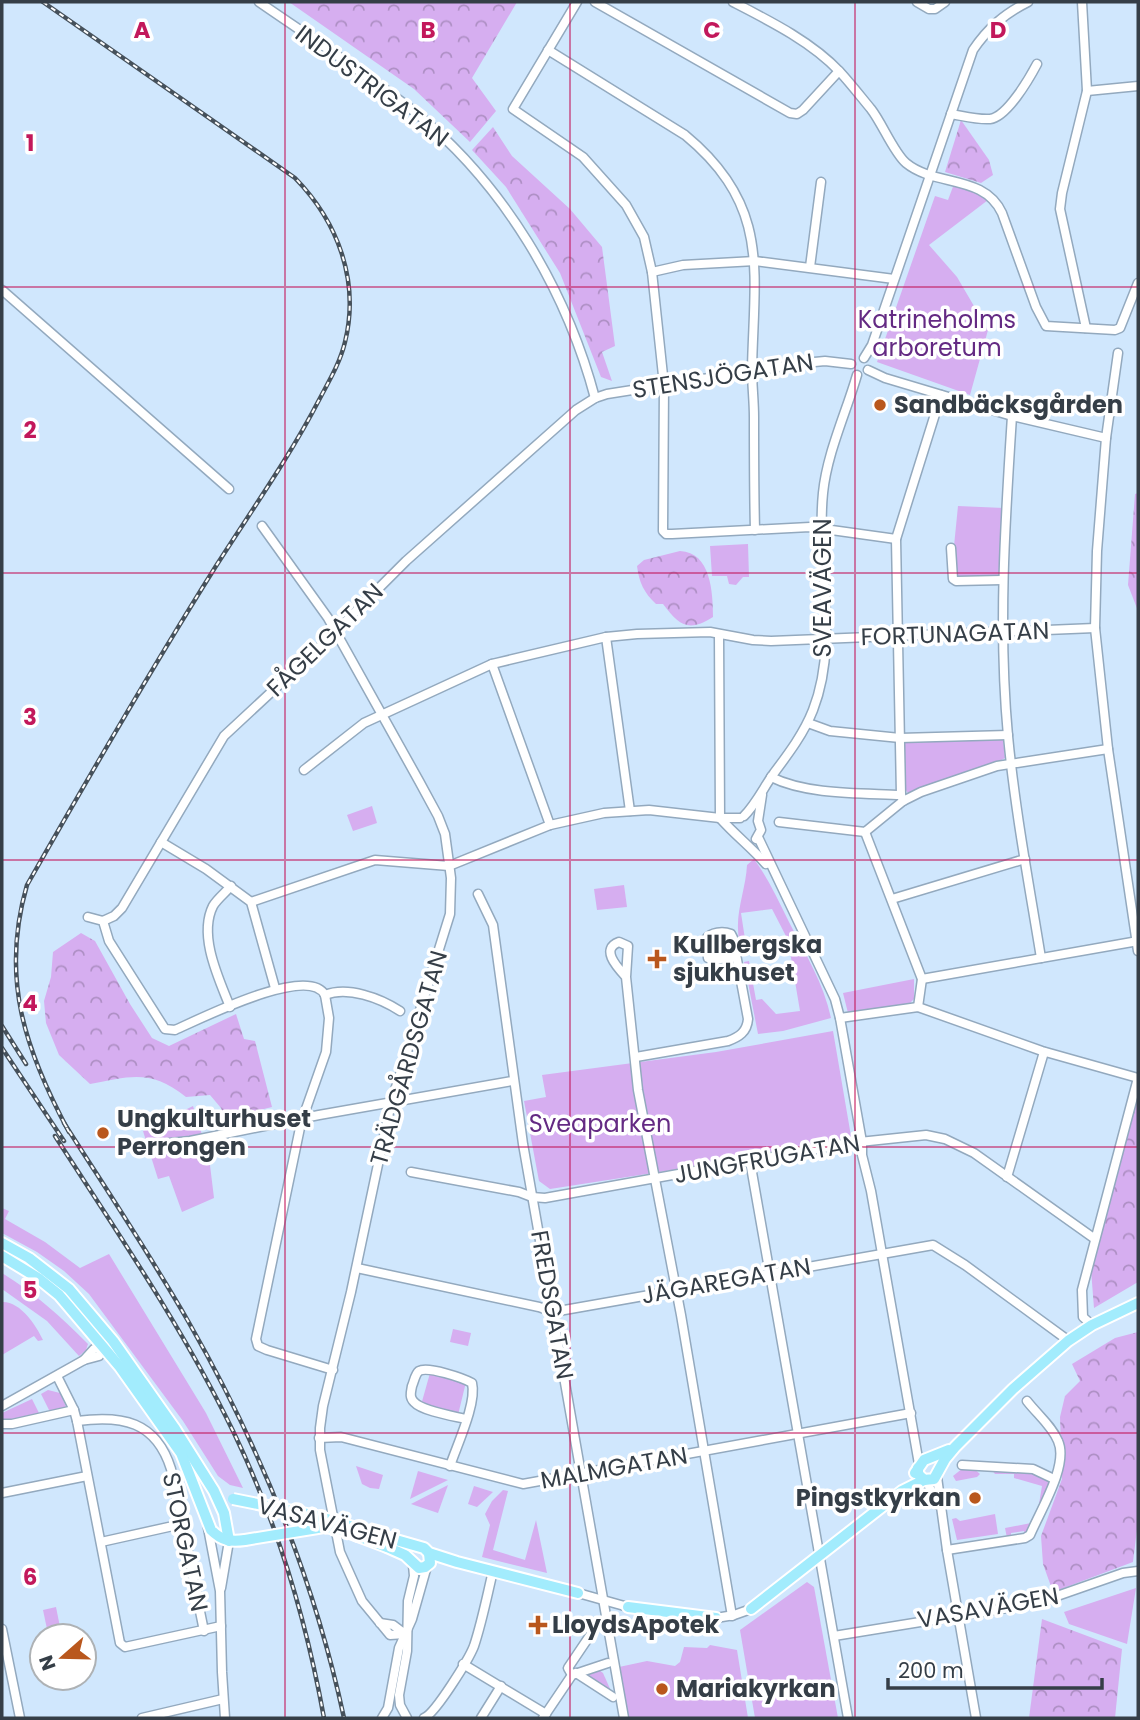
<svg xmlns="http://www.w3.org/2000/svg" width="1140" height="1720" font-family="Poppins,sans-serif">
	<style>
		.green { fill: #d6aef0 }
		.forest { fill: url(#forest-crowns) }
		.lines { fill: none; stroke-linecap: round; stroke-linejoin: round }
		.minor-casing { stroke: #93a9be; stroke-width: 11 }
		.major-casing { stroke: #fff; stroke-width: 14 }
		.minor { stroke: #fff; stroke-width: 8 }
		.major { stroke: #a2ecfd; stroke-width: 10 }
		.rail-casing { stroke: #46515b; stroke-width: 4.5 }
		.rail { stroke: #fff; stroke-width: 2; stroke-dasharray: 5; stroke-linecap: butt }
		.major-bridge-casing { stroke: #fff; stroke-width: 14; stroke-linecap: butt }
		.major-bridge { stroke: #a2ecfd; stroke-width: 10 }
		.grid { fill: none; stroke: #c2185b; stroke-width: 2; stroke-opacity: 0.55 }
		.poi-dot { fill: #b9571d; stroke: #fff; stroke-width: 2.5 }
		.labels { text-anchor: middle; stroke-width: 7; stroke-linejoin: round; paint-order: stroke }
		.street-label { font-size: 24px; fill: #353e47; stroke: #fff }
		.park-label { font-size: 24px; fill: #642a83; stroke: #fff }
		.poi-label { font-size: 24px; font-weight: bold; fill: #353e47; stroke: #fff; text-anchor: start }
		.grid-label { font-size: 23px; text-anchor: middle; font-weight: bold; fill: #c2185b; stroke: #fff; stroke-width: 7; stroke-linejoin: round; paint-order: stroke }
	</style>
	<defs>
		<pattern id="forest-crowns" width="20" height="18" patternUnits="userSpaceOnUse" patternTransform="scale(1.75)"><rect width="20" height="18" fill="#d6aef0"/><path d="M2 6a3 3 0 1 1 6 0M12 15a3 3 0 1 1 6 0" fill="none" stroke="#ae8fc4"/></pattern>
	</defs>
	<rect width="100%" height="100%" fill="#d0e7fd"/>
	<g class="green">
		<path d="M954,184L973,190L988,200L929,245L957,277L988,330L970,395L877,362L935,196L948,200Z"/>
		<path d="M958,506L1004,508L999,577H955L954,546Z"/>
		<path d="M748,544L749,577H743L736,585L729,584L727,576H712L710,546Z"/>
		<path d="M1003,739L1005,758L996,763L908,793L905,789L904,743Z"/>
		<path d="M372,806L377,823L353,831L347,815Z"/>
		<path d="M754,859C768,878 778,900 789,922C805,953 824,984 831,1018L783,1031L758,1034L744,962L749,961L756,1000L762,999L776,1014L800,1011L788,940L772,909L741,913L747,952L742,953C740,945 738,937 738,929C737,908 746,887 747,865Z"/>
		<path d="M624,885L627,907L597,910L594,889Z"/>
		<path d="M727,941L731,951L728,956H713L711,946L713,943Z"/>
		<path d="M914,979V999L907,1006L848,1013L843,993Z"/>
		<path d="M833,1031L852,1142L550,1189L539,1181L524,1101L546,1097L542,1075L716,1052Z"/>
		<path d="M193,1106L209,1157L214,1198L182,1212L169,1176L158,1179L143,1131Z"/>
		<path d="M2,1208L9,1211L5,1219L45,1242L80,1268L109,1254L206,1413L243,1488L230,1485L218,1476L183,1421L89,1294L64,1271L37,1252L2,1233Z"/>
		<path d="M2,1273C36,1294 60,1316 88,1344L86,1350L79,1356L47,1321L2,1289Z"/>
		<path d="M2,1302C20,1301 36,1325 43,1340L38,1341L34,1336L2,1355Z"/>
		<path d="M453,1329L471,1333L468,1346L450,1342Z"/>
		<path d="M430,1373L466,1382L458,1415L421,1405Z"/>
		<path d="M48,1390L60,1393L67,1409L50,1412L41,1394Z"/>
		<path d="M32,1399L40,1415L11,1422L2,1419V1413Z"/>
		<path d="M356,1466L383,1475L379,1489L370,1488L362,1484Z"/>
		<path d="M963,1468H973L980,1474L977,1477L956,1481L953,1476Z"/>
		<path d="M991,1469L1032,1471L1046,1476L1049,1484L1034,1524L1025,1535L1024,1531L1011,1533V1538H1007L1005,1528L1031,1523L1039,1504L1042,1486L1014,1478V1474H995Z"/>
		<path d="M418,1471L448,1480L410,1499Z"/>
		<path d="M448,1485L438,1513L411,1504Z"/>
		<path d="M474,1486L493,1492L477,1507L468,1504Z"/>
		<path d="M503,1490L508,1491L493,1550L525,1560L536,1520L547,1573L482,1557L490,1525L485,1514L492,1501Z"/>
		<path d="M995,1514L998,1534L957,1540L952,1519L956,1518L960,1521Z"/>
		<path d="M807,1582L814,1587L838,1718H755L740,1630Z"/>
		<path d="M1136,1588L1127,1644L1069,1624L1064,1612Z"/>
		<path d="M56,1607L60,1627L47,1629L43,1610Z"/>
		<path d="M710,1645L737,1650L748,1718H628L619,1667L647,1661L675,1666L680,1662L684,1647L707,1648Z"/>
		<path d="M599,1670L603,1673L611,1691L584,1673Z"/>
	</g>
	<g class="forest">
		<path d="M289,2H517L472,78L496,111L470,142L414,89Z"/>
		<path d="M961,120L989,160L993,175L981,183L945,172Z"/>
		<path d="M493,127L512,156L570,209L602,247L615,346L602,352L612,381L601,377L560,273L506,187L472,150Z"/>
		<path d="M1138,493V611L1128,585L1135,494Z"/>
		<path d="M680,551C711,552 713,593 713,617C688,633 679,625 663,604H656C644,593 639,582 637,566L644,560Z"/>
		<path d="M81,933L95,941L130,1004L152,1038L169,1046L236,1014L244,1039L255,1041L272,1107L256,1111V1122L228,1128L221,1108L210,1095L186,1097C151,1069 131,1076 90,1084L59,1055L46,1023L44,1001L51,977L53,952Z"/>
		<path d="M1137,1097H1138V1282L1094,1308L1091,1270Z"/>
		<path d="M1138,1332V1521L1133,1562L1053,1592L1043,1564L1041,1536L1062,1479L1060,1417L1065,1396L1080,1381L1072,1364L1115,1338Z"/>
		<path d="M1042,1619L1122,1649L1115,1718H1029Z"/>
	</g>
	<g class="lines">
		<defs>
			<g id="minor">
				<path d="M259,2C311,38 366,73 416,113C504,185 566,289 595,398"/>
				<path d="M577,2L513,109L583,157L626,205L644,237L652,272L664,385L663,531L666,534H672L810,527L896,539"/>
				<path d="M595,2L790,113L797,114L803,110L839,71"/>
				<path d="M733,2C770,21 812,42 840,72C851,84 861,97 871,109C882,123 894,153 906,163C935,187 984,174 1002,213L1036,307L1046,326L1115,330L1120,328L1138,283"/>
				<path d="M917,2L929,9H935L945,2"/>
				<path d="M1082,2L1087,91L1062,193L1060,209L1086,328"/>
				<path d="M548,50L685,135C771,206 754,271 752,369C752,385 754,401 754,417C754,455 754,492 755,530"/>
				<path d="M1087,91L1138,86"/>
				<path d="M951,114C963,116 978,120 990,119C1007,117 1029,79 1037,64"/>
				<path d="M810,267L821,182"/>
				<path d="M652,272L683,265L755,261L894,279"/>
				<path d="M2,290L229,489"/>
				<path d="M1118,353L1106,438L1097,551L1095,628L1108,749L1138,951"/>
				<path d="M864,358L872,345L973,50C988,28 1004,14 1028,2"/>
				<path d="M868,370L885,378L1012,416L1106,438"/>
				<path d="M1012,416C1005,523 998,629 1008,736C1015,810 1029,884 1041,958"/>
				<path d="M262,526L328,618L419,781L438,816L445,834L451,878L450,914L391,1103L351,1292L323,1406L320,1428V1450L340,1552L362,1601L390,1635L405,1634"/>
				<path d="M951,548L953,579L956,581L1002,580"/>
				<path d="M719,635L720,818"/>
				<path d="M606,637L630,811"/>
				<path d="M492,664L550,825"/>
				<path d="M808,723L830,731L900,738L1008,735"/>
				<path d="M304,770L364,723L492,664L606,637L637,634L710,632L753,640L771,641L1095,628"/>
				<path d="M771,777C807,795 861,793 901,795"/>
				<path d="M903,801L901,795L896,539L941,395"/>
				<path d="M744,816C756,804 764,787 774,773C789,753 804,733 813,710C840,641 816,564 823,493C827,453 846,413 857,375"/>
				<path d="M720,818C735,835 751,847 766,864"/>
				<path d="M779,822L865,832L903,801L921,792L997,766L1108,749"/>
				<path d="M865,832L922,979L918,1007"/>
				<path d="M758,837L835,999L840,1018L862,1142V1155L871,1191L919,1464"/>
				<path d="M756,839L761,830L758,821L762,795"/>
				<path d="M161,842L206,869L251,902L275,988"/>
				<path d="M478,894L493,925L523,1144L624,1718"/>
				<path d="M892,899L1025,859"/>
				<path d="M251,902L375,860L449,866L550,825L604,813L649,810L720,818H740"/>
				<path d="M88,917L103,921L109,941L165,1029L175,1030C200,1019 308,964 325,995"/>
				<path d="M103,921L114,916L122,908L224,736L323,644L406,561L576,410L595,398L607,394L804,363L825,361L851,364"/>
				<path d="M626,977L628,946L619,942C600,949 617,967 626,977L638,1090L681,1315L732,1616"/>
				<path d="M922,979L1138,941"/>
				<path d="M325,995L329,1018L326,1052L301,1123L256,1339L258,1346L267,1350L333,1370"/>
				<path d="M325,995C348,986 380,998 400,1011"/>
				<path d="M230,1007C219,979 198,936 213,906C217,899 226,892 231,886"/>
				<path d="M840,1018L918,1007L1042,1051L1138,1078"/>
				<path d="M636,1057L728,1041C739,1037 747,1032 748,1019L733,938L731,934C723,931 711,932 706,939L708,958L713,960L736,957"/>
				<path d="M160,1144L190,1141L319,1115L512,1081"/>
				<path d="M750,1161L848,1718"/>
				<path d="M411,1172L519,1192L532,1197L545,1198L850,1143L926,1135L945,1139L974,1153L1095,1239"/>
				<path d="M1007,1177L1044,1052"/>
				<path d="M357,1268L539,1307L553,1312L933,1245L965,1265L1069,1341"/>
				<path d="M1092,1325L1083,1317L1082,1290L1138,1078"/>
				<path d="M84,1360L94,1349L105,1347"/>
				<path d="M57,1376L74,1410L77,1421L120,1643L125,1647L221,1626"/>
				<path d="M2,1406L84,1360L99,1356L105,1347"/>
				<path d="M77,1421C122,1415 156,1421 171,1469L204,1631"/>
				<path d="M2,1424H12L74,1410"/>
				<path d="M319,1438L341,1437L523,1484L911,1413"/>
				<path d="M962,1465L1033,1469L1054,1479"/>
				<path d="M450,1466C457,1445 477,1403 472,1383C463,1378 428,1366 419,1371C415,1374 414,1382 412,1386C411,1392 409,1397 414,1402C422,1411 453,1416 466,1419"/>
				<path d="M937,1477L947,1550L976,1718"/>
				<path d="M926,1480L938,1505"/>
				<path d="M2,1493L87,1476"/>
				<path d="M208,1528L220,1591L222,1672L225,1718"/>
				<path d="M101,1542L182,1524"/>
				<path d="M947,1550L1025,1538L1030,1535C1040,1511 1069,1465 1058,1441C1052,1426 1037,1414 1027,1401"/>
				<path d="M221,1588L229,1541"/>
				<path d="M578,1593L628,1607"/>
				<path d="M716,1618L734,1615L751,1609"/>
				<path d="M380,1623L393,1625L405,1634"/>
				<path d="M2,1629L20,1718"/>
				<path d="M834,1636L1037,1603L1123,1573L1138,1571"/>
				<path d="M463,1664L546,1714"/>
				<path d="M576,1673L613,1697"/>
				<path d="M572,1675L568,1668L599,1622L607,1621"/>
				<path d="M142,1718L223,1699"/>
				<path d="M382,1718L388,1708L399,1648L412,1619L427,1566"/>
				<path d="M407,1718L400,1705L399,1695L407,1651L408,1601L414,1576L413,1565"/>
				<path d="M424,1718C435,1714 469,1659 474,1646C482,1622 487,1596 493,1571"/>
				<path d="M481,1718L501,1686"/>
				<path d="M543,1718L572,1675L608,1663"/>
			</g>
			<g id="major">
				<path d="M2,1243L29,1258L69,1289L113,1341L175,1429L214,1491L224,1513L229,1541"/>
				<path d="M2,1256L38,1278L59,1295L120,1367L181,1453L211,1530C222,1541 231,1542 245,1540"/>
				<path d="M918,1468V1474L924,1480L934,1479L945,1459L955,1447L1013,1389L1068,1341L1092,1325L1138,1303"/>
				<path d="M915,1473L924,1460L949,1450"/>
				<path d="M389,1538L424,1548L429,1553L457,1562L578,1593"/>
				<path d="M387,1547L405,1555L419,1568L425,1567L430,1563L429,1553"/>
				<path d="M628,1607L716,1618"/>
				<path d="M751,1609L902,1491L924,1480"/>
			</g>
		</defs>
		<use href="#minor" class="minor-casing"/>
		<use href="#major" class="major-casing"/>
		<use href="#minor" class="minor"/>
		<use href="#major" class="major"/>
		<defs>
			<g id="rail">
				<path d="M43,2L295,178C338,222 360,281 345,342C340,363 329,381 319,400C289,458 251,511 216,566C150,671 88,778 27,885C0,978 25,1050 69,1132"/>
				<path d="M2,1026L26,1064"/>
				<path d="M2,1048L64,1141"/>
				<path d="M64,1123C106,1189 149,1253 188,1321C259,1445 314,1578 344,1718"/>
				<path d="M55,1136C117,1232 183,1328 233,1431C277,1522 306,1619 324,1718"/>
			</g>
		</defs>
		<use href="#rail" class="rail-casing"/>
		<use href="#rail" class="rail"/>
		<defs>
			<g id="major-bridge">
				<path d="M233,1499L317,1516L389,1538"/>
				<path d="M245,1540L324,1527L339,1529L387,1547"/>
			</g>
		</defs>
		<use href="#major-bridge" class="major-bridge-casing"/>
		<use href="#major-bridge" class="major-bridge"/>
	</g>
	<path class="grid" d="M285,2V1718M570,2V1718M855,2V1718M2,287H1138M2,573H1138M2,860H1138M2,1147H1138M2,1433H1138"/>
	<g class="poi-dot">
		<circle cx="880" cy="405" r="7"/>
		<path d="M653.5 948.5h7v7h7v7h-7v7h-7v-7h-7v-7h7z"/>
		<circle cx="103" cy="1133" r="7"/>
		<circle cx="975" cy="1498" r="7"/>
		<path d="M534.5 1614.5h7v7h7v7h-7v7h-7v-7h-7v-7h7z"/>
		<circle cx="662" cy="1689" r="7"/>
	</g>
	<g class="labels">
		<g class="street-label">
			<text transform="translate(372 86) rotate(37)" y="8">INDUSTRIGATAN</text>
			<text transform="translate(723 376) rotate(-9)" y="8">STENSJÖGATAN</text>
			<text transform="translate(823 588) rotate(-90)" y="8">SVEAVÄGEN</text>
			<text transform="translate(955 634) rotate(-2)" y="8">FORTUNAGATAN</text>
			<text transform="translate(325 640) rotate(-44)" y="8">FÅGELGATAN</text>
			<text transform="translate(409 1058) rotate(-74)" y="8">TRÄDGÅRDSGATAN</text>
			<text transform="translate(767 1159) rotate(-10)" y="8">JUNGFRUGATAN</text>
			<text transform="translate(726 1281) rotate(-10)" y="8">JÄGAREGATAN</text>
			<text transform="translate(552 1305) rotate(80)" y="8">FREDSGATAN</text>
			<text transform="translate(614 1468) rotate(-10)" y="8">MALMGATAN</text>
			<text transform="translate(327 1523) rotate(15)" y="8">VASAVÄGEN</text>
			<text transform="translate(185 1542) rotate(78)" y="8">STORGATAN</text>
			<text transform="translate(988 1608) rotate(-10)" y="8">VASAVÄGEN</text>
		</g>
		<g class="park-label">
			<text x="937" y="328">Katrineholms<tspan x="937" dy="28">arboretum</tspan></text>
			<text x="600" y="1132">Sveaparken</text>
		</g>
		<g class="poi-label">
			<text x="894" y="413">Sandbäcksgården</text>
			<text x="673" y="953">Kullbergska<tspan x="673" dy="28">sjukhuset</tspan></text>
			<text x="117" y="1127">Ungkulturhuset<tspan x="117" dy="28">Perrongen</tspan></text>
			<text x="961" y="1506" text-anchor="end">Pingstkyrkan</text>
			<text x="552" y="1633">LloydsApotek</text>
			<text x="676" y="1697">Mariakyrkan</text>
		</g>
	</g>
	<g class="grid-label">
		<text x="142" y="38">A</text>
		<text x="428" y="38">B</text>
		<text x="712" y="38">C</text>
		<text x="998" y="38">D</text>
		<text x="30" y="151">1</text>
		<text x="30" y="438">2</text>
		<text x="30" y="725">3</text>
		<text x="30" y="1011">4</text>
		<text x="30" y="1298">5</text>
		<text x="30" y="1585">6</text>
	</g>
	<rect width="1140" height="1720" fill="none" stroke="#353e47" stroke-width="7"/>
	<g transform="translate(63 1657) rotate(250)"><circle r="33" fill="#ffffff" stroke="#aeb2b5" stroke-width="2"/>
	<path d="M0-5L12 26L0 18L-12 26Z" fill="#b9571d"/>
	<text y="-10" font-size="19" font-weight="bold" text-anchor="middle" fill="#353e47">N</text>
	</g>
	<path d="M888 1678v10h214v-10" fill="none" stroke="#353e47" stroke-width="3.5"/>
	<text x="898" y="1678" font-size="21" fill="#353e47" stroke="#ffffff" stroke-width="5" paint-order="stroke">200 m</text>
</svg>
